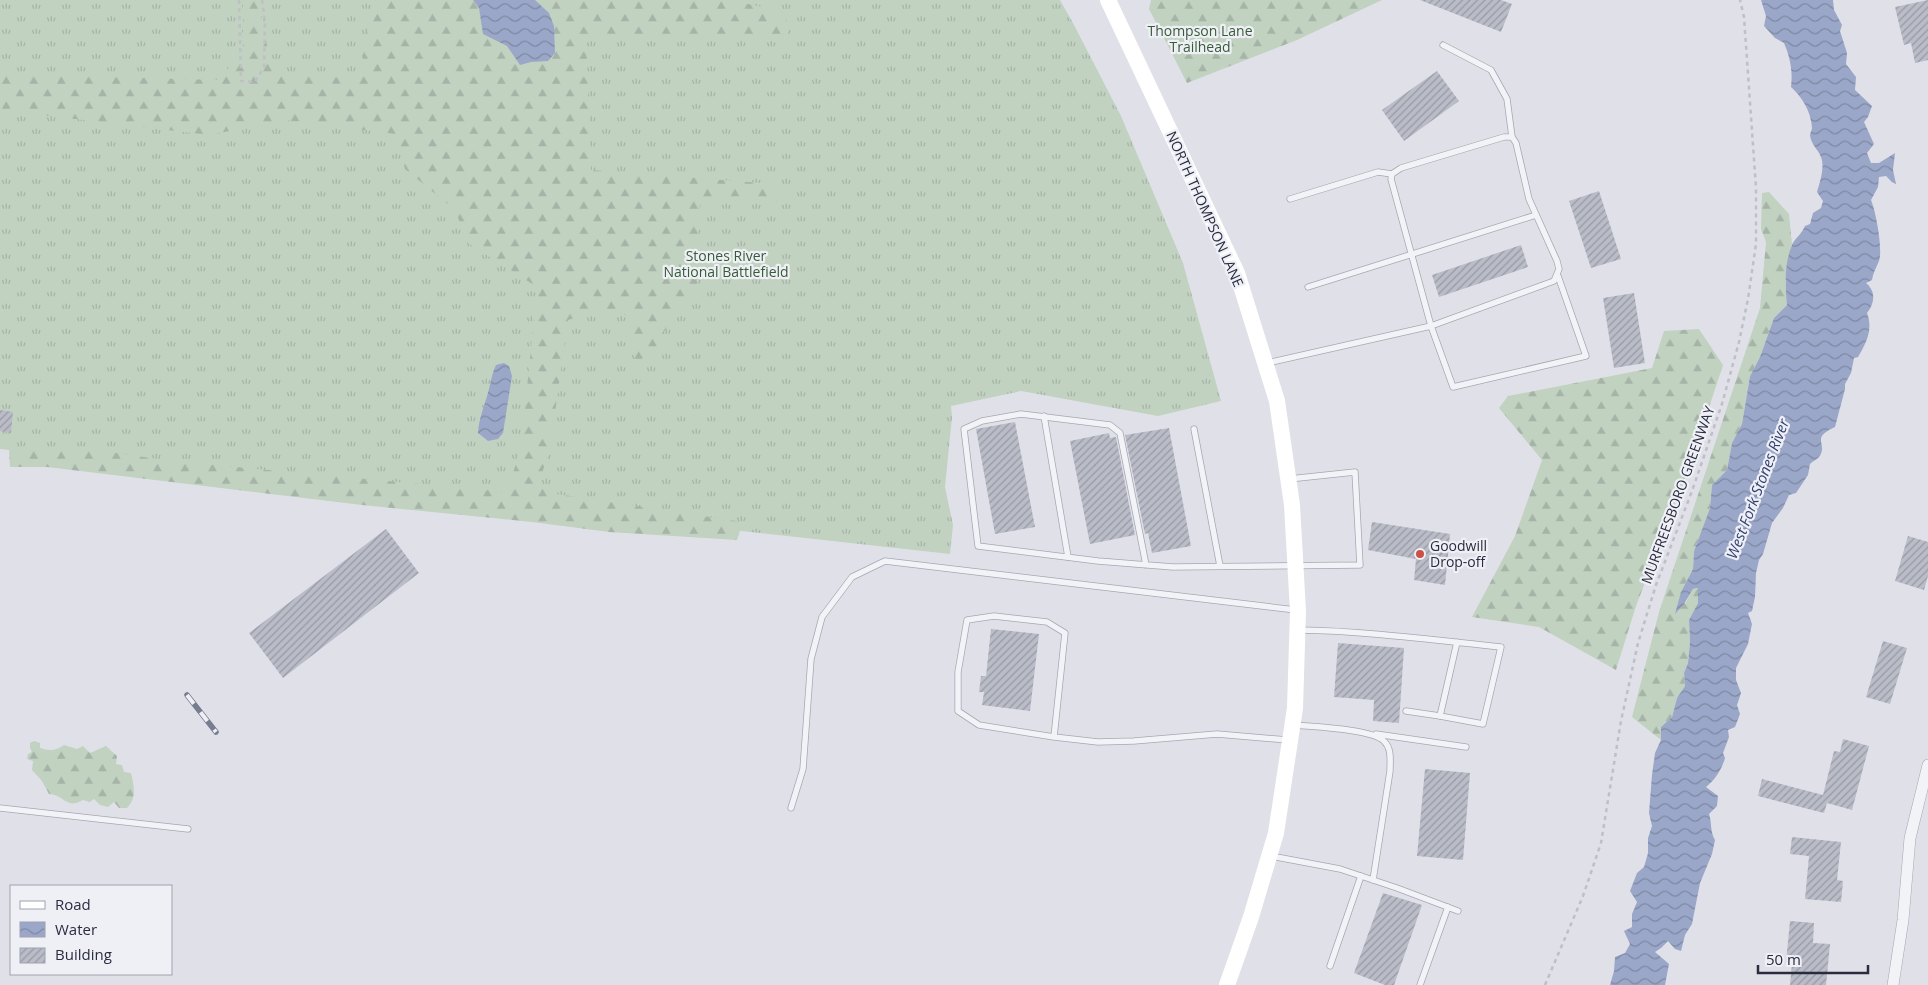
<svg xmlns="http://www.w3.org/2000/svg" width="1928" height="985" font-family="'Open Sans',sans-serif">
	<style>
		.grass { fill: url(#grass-tufts) }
		.forest { fill: url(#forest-firs) }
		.water { fill: url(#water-waves) }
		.building { fill: url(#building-hatch) }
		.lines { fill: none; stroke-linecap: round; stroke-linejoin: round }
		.service-casing { stroke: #a5a7b2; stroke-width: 7 }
		.minor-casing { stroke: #a5a7b2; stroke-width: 12 }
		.path { stroke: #bebfc7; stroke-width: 2.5; stroke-dasharray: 4 4; stroke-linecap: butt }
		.service { stroke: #f2f3f7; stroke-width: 5.5 }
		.minor { stroke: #f2f3f7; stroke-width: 11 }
		.secondary { stroke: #fff; stroke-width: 16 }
		.rail-casing { stroke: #797d92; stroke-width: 5.5 }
		.rail { stroke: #eff0f6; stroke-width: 4; stroke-dasharray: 11; stroke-linecap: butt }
		.poi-dot { fill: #cb5047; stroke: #eff0f6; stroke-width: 2 }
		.labels { text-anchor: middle; stroke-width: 4.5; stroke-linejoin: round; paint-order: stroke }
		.park-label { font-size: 14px; fill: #365b37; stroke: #eff0f6 }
		.street-label { font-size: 14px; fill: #292c3f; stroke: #eff0f6 }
		.poi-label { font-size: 14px; fill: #292c3f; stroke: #eff0f6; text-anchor: start }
		.water-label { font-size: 15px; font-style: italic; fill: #344272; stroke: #eff0f6 }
	</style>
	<defs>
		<pattern id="grass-tufts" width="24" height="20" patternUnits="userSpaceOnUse" patternTransform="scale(1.25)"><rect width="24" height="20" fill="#c1d2c1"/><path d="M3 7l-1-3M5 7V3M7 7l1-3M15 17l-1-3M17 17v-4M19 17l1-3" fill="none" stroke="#a6b4a7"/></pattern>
		<pattern id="forest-firs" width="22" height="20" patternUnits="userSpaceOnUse" patternTransform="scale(1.25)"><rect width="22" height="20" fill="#c1d2c1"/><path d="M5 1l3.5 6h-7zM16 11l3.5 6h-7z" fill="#a6b4a7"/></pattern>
		<pattern id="water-waves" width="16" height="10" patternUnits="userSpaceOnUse" patternTransform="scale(1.25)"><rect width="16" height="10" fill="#9ba7c8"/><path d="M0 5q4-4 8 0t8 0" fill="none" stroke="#7e88a4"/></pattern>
		<pattern id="building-hatch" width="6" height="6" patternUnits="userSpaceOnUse" patternTransform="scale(1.25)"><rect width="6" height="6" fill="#babcc8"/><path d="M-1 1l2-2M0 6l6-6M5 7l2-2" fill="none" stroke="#9799a4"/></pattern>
	</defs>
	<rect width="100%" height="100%" fill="#e0e1e8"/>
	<path class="grass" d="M0,0H1060L1073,23L1121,116L1183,263L1221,401L1158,416L1021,391L951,406L952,417L945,487L953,525L950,554L0,449Z"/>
	<g class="forest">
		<path d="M243,0H258L273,75L359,78L373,0H729L786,12L788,36L586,37L591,170L787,185L778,202L700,200L696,299L673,311L659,344L636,364L627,334L637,318L604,309L568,320L550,448L539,483L557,494L743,522L737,540L609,532L532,522L362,505L47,467H10L9,450L83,448L171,461L507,492L521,448L537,287L468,243L455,210L405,169L395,134L285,120L209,135L0,110V74L219,80L243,50Z"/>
		<path d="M1151,0H1382L1297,40L1187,83L1149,9Z"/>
		<path d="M1769,192L1789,214L1792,244L1785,281L1787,305L1774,318L1760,357L1750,376L1742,424L1732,443L1727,470L1712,485L1710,508L1694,551L1693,569L1681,592L1685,604L1693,589L1698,588V603L1689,620L1690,642L1688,663L1684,673L1685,686L1677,698L1672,717L1661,727V740L1632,717L1659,612L1760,308L1766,242L1761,229L1762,193Z"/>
		<path d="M1699,329L1723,365L1688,471L1636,606L1616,670L1539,627L1472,617L1515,536L1542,460L1499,408L1508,396L1652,368L1664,331Z"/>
		<path d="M34,741L40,743V748C49,751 56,751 64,745L77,749L83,746L90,753L106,746L117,756L116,764L122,765L124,772L131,773C134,786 137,798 127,808H119L114,802L108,807L100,805L94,799L90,802L83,800C66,810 65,795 49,794L42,781L32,770L33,761L27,759L28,754L32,752L30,748V743Z"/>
	</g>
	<g class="water">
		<path d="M473,0H535L549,13L554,26L555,53L548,61L531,62L520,65L507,46L483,34L479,8Z"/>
		<path d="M1761,0H1833L1834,10L1842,25L1840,31L1847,53L1846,64L1856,77L1855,90L1872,106L1868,117L1864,122L1874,144L1867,153L1871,163H1879L1895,153L1893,170L1896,184L1892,182L1886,176L1879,177L1878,187L1871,200C1876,212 1883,249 1879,261C1876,268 1873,273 1872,280L1866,283C1876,291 1875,303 1867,313C1873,329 1867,342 1858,357L1854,358L1851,373L1845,384V389L1835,427C1809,439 1829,443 1819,457C1817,459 1812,462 1810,464L1808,475L1796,493L1789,495L1783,508L1772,523L1763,554L1759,560L1756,573L1755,597L1752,611L1748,613L1752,624L1748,644L1736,668V680L1741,693L1737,705L1740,714L1735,727L1728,730L1729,737L1723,753L1725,758C1722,769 1715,780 1706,787L1718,796L1717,806L1709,814C1712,823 1710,832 1715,840L1712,854L1700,883L1692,924L1685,935L1681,951L1675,949L1668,941L1661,948L1655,952L1669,964L1665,985H1610L1614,971L1615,957L1625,953L1630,944L1624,931L1632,927V914L1637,902L1630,891L1637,873L1644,867L1648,853V838L1652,826L1649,813L1652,775L1655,753L1661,740V727L1672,717L1677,698L1685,686L1684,673L1688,663L1690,642L1689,620L1698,603V588L1693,589L1684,604L1675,614L1681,592L1693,569L1694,551L1710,508L1712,485L1727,470L1732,443L1742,424L1750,376L1760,357L1774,318L1787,305C1785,286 1784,264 1792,245C1794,239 1802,234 1805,226L1810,224L1813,213L1821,208L1823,201L1817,192C1820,182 1825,167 1821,157C1818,149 1811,145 1810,135C1810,133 1812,130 1812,128C1811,111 1802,97 1791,87C1793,71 1790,57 1784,43L1775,38L1764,26L1766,16Z"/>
		<path d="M504,363L509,366L512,376L503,433L498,439L488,441L478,433C479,417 485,405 489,389C491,381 492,373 496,365Z"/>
	</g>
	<g class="building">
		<path d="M1420,0H1501L1512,4L1501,32Z"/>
		<path d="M1928,0V60L1915,63L1911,43L1904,45L1895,7Z"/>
		<path d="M1437,71L1459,101L1404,141L1382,110Z"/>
		<path d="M1599,191L1621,259L1591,268L1569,201Z"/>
		<path d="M1521,245L1528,267L1439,297L1432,275Z"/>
		<path d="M1634,293L1645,363L1614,368L1603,298Z"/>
		<path d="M0,410L13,412L11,433L0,431Z"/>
		<path d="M1015,422L1035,527L995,534L976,429Z"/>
		<path d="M1169,428L1191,546L1152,553L1148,533L1145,534L1125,435Z"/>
		<path d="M1109,433L1110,438L1116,437L1135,535L1090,544L1070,441Z"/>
		<path d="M1372,522L1450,534L1445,585L1414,580L1416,559L1368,550Z"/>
		<path d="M386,529L419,573L283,678L249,633Z"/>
		<path d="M1908,536L1928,542V576L1924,590L1895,581Z"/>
		<path d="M991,629L1039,634L1030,711L982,705L984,692H979L981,676H986Z"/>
		<path d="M1883,641L1907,648L1890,704L1866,697Z"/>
		<path d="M1338,643L1404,648L1399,723L1373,721L1374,700L1334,697Z"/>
		<path d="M1843,739L1869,746L1852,810L1827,803L1824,813L1758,796L1762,779L1823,795L1834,751L1840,752Z"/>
		<path d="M1425,769L1470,773L1463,860L1417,856Z"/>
		<path d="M1792,837L1841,842L1837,880L1843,881L1841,902L1805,899L1809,856L1790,854Z"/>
		<path d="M1383,893L1422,905L1394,985H1385L1354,973Z"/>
		<path d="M1790,921L1814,923L1813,943L1830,944L1826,985H1790L1792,963L1786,962Z"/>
	</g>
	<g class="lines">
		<defs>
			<g id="service">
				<path d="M1443,45L1491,70L1507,99L1512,137"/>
				<path d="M1290,199L1378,172L1392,174"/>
				<path d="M1308,287L1536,215"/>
				<path d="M1267,363L1431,326L1554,281L1559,269L1557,261L1529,199L1516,143L1512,137H1504L1401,168L1392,174L1391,179L1431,326L1453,387L1586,356L1558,276"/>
				<path d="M1044,416L1068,557"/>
				<path d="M1194,429L1220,566"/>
				<path d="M1146,565L1120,433L1110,425L1021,414L982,421L964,429L978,546L1098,561L1173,567L1360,565L1355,472L1289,479"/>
				<path d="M1299,630C1367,631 1434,640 1501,647L1483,724L1440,716L1457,642"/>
				<path d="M1406,711L1440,716"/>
				<path d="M1294,725C1314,727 1371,729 1384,741C1392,749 1390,760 1390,771L1373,880"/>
				<path d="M1376,734L1466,747"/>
				<path d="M1054,737L1065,633L1047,622L994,616L967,620L958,672V711L979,725L1054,737L1098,742L1134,741L1217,734L1288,740"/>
				<path d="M0,808L188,829"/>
				<path d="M791,808L803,769L811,659L822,617L852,577L885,561L1296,610"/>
				<path d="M1271,856L1340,869L1397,888L1458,911"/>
				<path d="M1330,966L1361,876"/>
				<path d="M1420,985L1448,907"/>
			</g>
			<path id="minor" d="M1893,985L1903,920L1910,838L1928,765"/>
		</defs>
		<use href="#service" class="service-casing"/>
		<use href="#minor" class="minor-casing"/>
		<g class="path">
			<path d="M239,0L241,81L255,82L264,67L265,21L262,0"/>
			<path d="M1545,985L1583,896L1601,843L1621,721L1638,643L1656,585L1692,491L1722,404L1739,342L1748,299L1756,244V188L1744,17L1740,0"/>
		</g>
		<use href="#service" class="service"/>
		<use href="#minor" class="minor"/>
		<path class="secondary" d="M1108,0L1237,273L1277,401L1292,505L1298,611L1295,708L1276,833L1251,917L1227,985"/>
		<defs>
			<path id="rail" d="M187,695L216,732"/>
		</defs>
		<use href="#rail" class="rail-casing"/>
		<use href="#rail" class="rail"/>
	</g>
	<circle class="poi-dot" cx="1420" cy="554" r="5"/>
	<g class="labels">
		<g class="park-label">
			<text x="1200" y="36">Thompson Lane<tspan x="1200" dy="16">Trailhead</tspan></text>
			<text x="726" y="261">Stones River<tspan x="726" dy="16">National Battlefield</tspan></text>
		</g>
		<g class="street-label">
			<text transform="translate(1205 209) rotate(66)" y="5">NORTH THOMPSON LANE</text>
			<text transform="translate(1678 495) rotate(-70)" y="5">MURFREESBORO GREENWAY</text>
		</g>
		<g class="poi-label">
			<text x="1430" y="551">Goodwill<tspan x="1430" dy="16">Drop-off</tspan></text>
		</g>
		<g class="water-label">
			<text transform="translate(1758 489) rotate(-69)" y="5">West Fork Stones River</text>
		</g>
	</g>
	<rect x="10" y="885" width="162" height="90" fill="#eff0f6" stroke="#a0a2ad"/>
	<rect x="20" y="901" width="25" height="8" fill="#ffffff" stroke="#a0a2ad"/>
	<text x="55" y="910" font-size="15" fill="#292c3f">Road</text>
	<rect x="20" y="922" width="25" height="15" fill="url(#water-waves)" stroke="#a0a2ad"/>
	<text x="55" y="935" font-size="15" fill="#292c3f">Water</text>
	<rect x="20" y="948" width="25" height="15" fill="url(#building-hatch)" stroke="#a0a2ad"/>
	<text x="55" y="960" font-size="15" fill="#292c3f">Building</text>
	<path d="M1758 965v8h110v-8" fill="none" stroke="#292c3f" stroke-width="2.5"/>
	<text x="1766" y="965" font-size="15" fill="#292c3f" stroke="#eff0f6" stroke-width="4" paint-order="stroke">50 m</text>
</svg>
